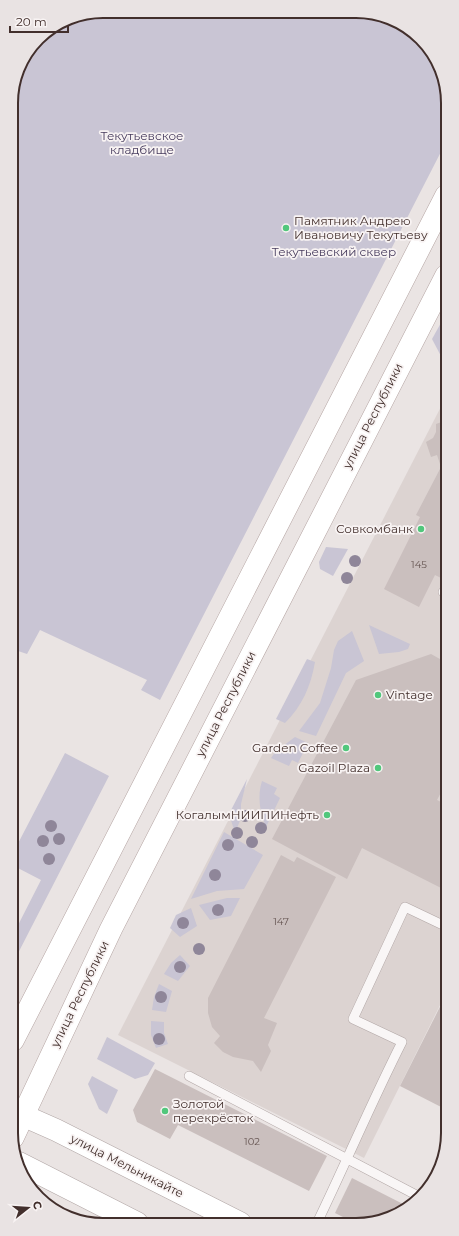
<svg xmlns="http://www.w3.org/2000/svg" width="459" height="1236" font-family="Montserrat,sans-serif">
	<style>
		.built { fill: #dcd3d1 }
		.green { fill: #c9c5d4 }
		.building { fill: #cabfbe }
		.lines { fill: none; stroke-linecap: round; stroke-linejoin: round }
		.lane-casing { stroke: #b1a6a5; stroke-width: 10 }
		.secondary-casing { stroke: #b1a6a5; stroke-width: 23 }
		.primary-casing { stroke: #b5a5a3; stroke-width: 23 }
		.lane { stroke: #f9f6f6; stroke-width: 9 }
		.secondary { stroke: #fff; stroke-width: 22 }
		.primary { stroke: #fff; stroke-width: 22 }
		.tree { fill: #8f8699 }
		.poi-dot { fill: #51c77c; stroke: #f8f3f3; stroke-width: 1.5 }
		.labels { text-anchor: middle; stroke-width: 3.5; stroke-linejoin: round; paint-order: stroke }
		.number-label { font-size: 10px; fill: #645350 }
		.park-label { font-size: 12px; fill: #453a5c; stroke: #f8f3f3 }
		.poi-label { font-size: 12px; fill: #422f2c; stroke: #f8f3f3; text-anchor: end }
		.street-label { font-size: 12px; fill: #422f2c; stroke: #f8f3f3 }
		.rim { fill: none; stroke: #422f2c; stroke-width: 2 }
	</style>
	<rect width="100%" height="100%" fill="#eae4e3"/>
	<path class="built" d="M447,395L448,989L364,1158L118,1035Z"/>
	<g class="green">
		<path d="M103,11L374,13L421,38L446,85V142L160,700L141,690L147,680L40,630L27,654L12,649L11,96L21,62L42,34L68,18Z"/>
		<path d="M447,312V349L442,358L432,339Z"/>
		<path d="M326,547L348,549L333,576L320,569L319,562Z"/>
		<path d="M369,625L410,644L408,649L399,652L379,654Z"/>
		<path d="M352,631L364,661L346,673L316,736L299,731L320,703L331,668L334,650L338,641Z"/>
		<path d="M307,659L315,662C311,686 302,706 285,723L276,719Z"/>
		<path d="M295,737L308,743L298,763L292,760L289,766L271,758L276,751Z"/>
		<path d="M65,753L109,776L13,963L12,933H14L41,880L12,865V855Z"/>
		<path d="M247,779L241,804V818L235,833L229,814Z"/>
		<path d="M262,781L277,788L274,794L280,798L266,827C260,813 257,796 262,781Z"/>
		<path d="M224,832L263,855L244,889L217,891L191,899Z"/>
		<path d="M227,898H240L231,916L210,920L199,905Z"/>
		<path d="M191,908L197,926L180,937L170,928L176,915Z"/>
		<path d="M180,955L190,966L178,981L164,974L171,963Z"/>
		<path d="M159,984L172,991L166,1012L152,1010L154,997Z"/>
		<path d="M151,1021L164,1022V1033L168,1044L156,1048L151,1035Z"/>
		<path d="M107,1037L155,1063L148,1075L135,1079L97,1059Z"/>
		<path d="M92,1076L118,1090L107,1114L99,1109L88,1084Z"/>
	</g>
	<g class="building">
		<path d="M447,420V581L435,575L419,607L384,589L420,517L416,515L441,467L437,455L431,457L426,442L433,438L436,432V424Z"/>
		<path d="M431,654L447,663V781L437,800L447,805V891L362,848L347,879L272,839L356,680Z"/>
		<path d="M281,855L294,862L297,857L336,877L264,1018L277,1023L268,1045L271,1051L261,1072L253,1061L233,1057L223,1052L214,1043L220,1036L212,1027L208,1013V998Z"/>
		<path d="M448,991V1103L445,1109L400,1086Z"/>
		<path d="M155,1069L327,1156L309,1191L178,1125L170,1139L137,1122L133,1110Z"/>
		<path d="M352,1178L405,1205L374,1223H355L335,1213Z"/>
	</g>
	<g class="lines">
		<defs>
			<g id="lane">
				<path d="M443,592L447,595"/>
				<path d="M189,1076L420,1197"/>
				<path d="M317,1223C346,1163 372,1101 402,1042L353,1019L405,907L447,927"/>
			</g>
			<g id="secondary">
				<path d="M13,1111L56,1130L240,1223"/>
				<path d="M19,1163L137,1223"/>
			</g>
			<g id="primary">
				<path d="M13,1040L446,196"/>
				<path d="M13,1137L111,929L446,276"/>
			</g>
		</defs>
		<use href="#lane" class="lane-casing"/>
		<use href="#secondary" class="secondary-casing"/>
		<use href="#primary" class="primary-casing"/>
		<use href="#lane" class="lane"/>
		<use href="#secondary" class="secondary"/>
		<use href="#primary" class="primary"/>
	</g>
	<g class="tree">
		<circle cx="355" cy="561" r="6"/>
		<circle cx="347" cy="578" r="6"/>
		<circle cx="245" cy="816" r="6"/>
		<circle cx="51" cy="826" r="6"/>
		<circle cx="261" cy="828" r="6"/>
		<circle cx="237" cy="833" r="6"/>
		<circle cx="59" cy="839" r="6"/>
		<circle cx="43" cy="841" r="6"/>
		<circle cx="252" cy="842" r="6"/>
		<circle cx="228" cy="845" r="6"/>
		<circle cx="49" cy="859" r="6"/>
		<circle cx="215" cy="875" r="6"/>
		<circle cx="218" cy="910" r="6"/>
		<circle cx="183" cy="923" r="6"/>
		<circle cx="199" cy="949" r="6"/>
		<circle cx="180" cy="967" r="6"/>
		<circle cx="161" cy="997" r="6"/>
		<circle cx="159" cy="1039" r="6"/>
	</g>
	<g class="poi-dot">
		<circle cx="286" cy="228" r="4"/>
		<circle cx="421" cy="529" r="4"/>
		<circle cx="378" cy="695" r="4"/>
		<circle cx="346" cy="748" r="4"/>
		<circle cx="378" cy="768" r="4"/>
		<circle cx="327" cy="815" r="4"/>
		<circle cx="165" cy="1111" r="4"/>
	</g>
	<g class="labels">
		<g class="number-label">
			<text x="419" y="568">145</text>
			<text x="281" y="925">147</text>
			<text x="252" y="1145">102</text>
		</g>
		<g class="park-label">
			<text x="142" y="140">Текутьевское<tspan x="142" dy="14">кладбище</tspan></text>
			<text x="334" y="256">Текутьевский сквер</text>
		</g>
		<g class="poi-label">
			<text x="294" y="225" text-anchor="start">Памятник Андрею<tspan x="294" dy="14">Ивановичу Текутьеву</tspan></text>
			<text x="413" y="533">Совкомбанк</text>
			<text x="386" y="699" text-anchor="start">Vintage</text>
			<text x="338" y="752">Garden Coffee</text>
			<text x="370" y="772">Gazoil Plaza</text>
			<text x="319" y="819">КогалымНИИПИНефть</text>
			<text x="173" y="1108" text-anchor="start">Золотой<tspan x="173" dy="14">перекрёсток</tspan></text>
		</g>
		<g class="street-label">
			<text transform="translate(373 416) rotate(-63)" y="4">улица Республики</text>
			<text transform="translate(226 704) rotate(-63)" y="4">улица Республики</text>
			<text transform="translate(80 994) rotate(-64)" y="4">улица Республики</text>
			<text transform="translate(127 1166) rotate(27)" y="4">улица Мельникайте</text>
		</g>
	</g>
	<path d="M0 0H459V1236H0ZM103 18H356A85 85 0 0 1 441 103V1133A85 85 0 0 1 356 1218H103A85 85 0 0 1 18 1133V103A85 85 0 0 1 103 18Z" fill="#e9e3e3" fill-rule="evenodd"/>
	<path class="rim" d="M103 18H356A85 85 0 0 1 441 103V1133A85 85 0 0 1 356 1218H103A85 85 0 0 1 18 1133V103A85 85 0 0 1 103 18Z"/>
	<g transform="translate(28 1208) rotate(73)" stroke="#f8f3f3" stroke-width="3" paint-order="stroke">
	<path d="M0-3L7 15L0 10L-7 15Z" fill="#422f2c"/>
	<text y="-6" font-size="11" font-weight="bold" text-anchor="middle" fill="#422f2c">С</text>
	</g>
	<path d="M10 26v6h58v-6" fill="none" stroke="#422f2c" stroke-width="2"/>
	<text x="16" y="26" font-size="12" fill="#422f2c" stroke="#f8f3f3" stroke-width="3" paint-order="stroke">20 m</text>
</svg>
